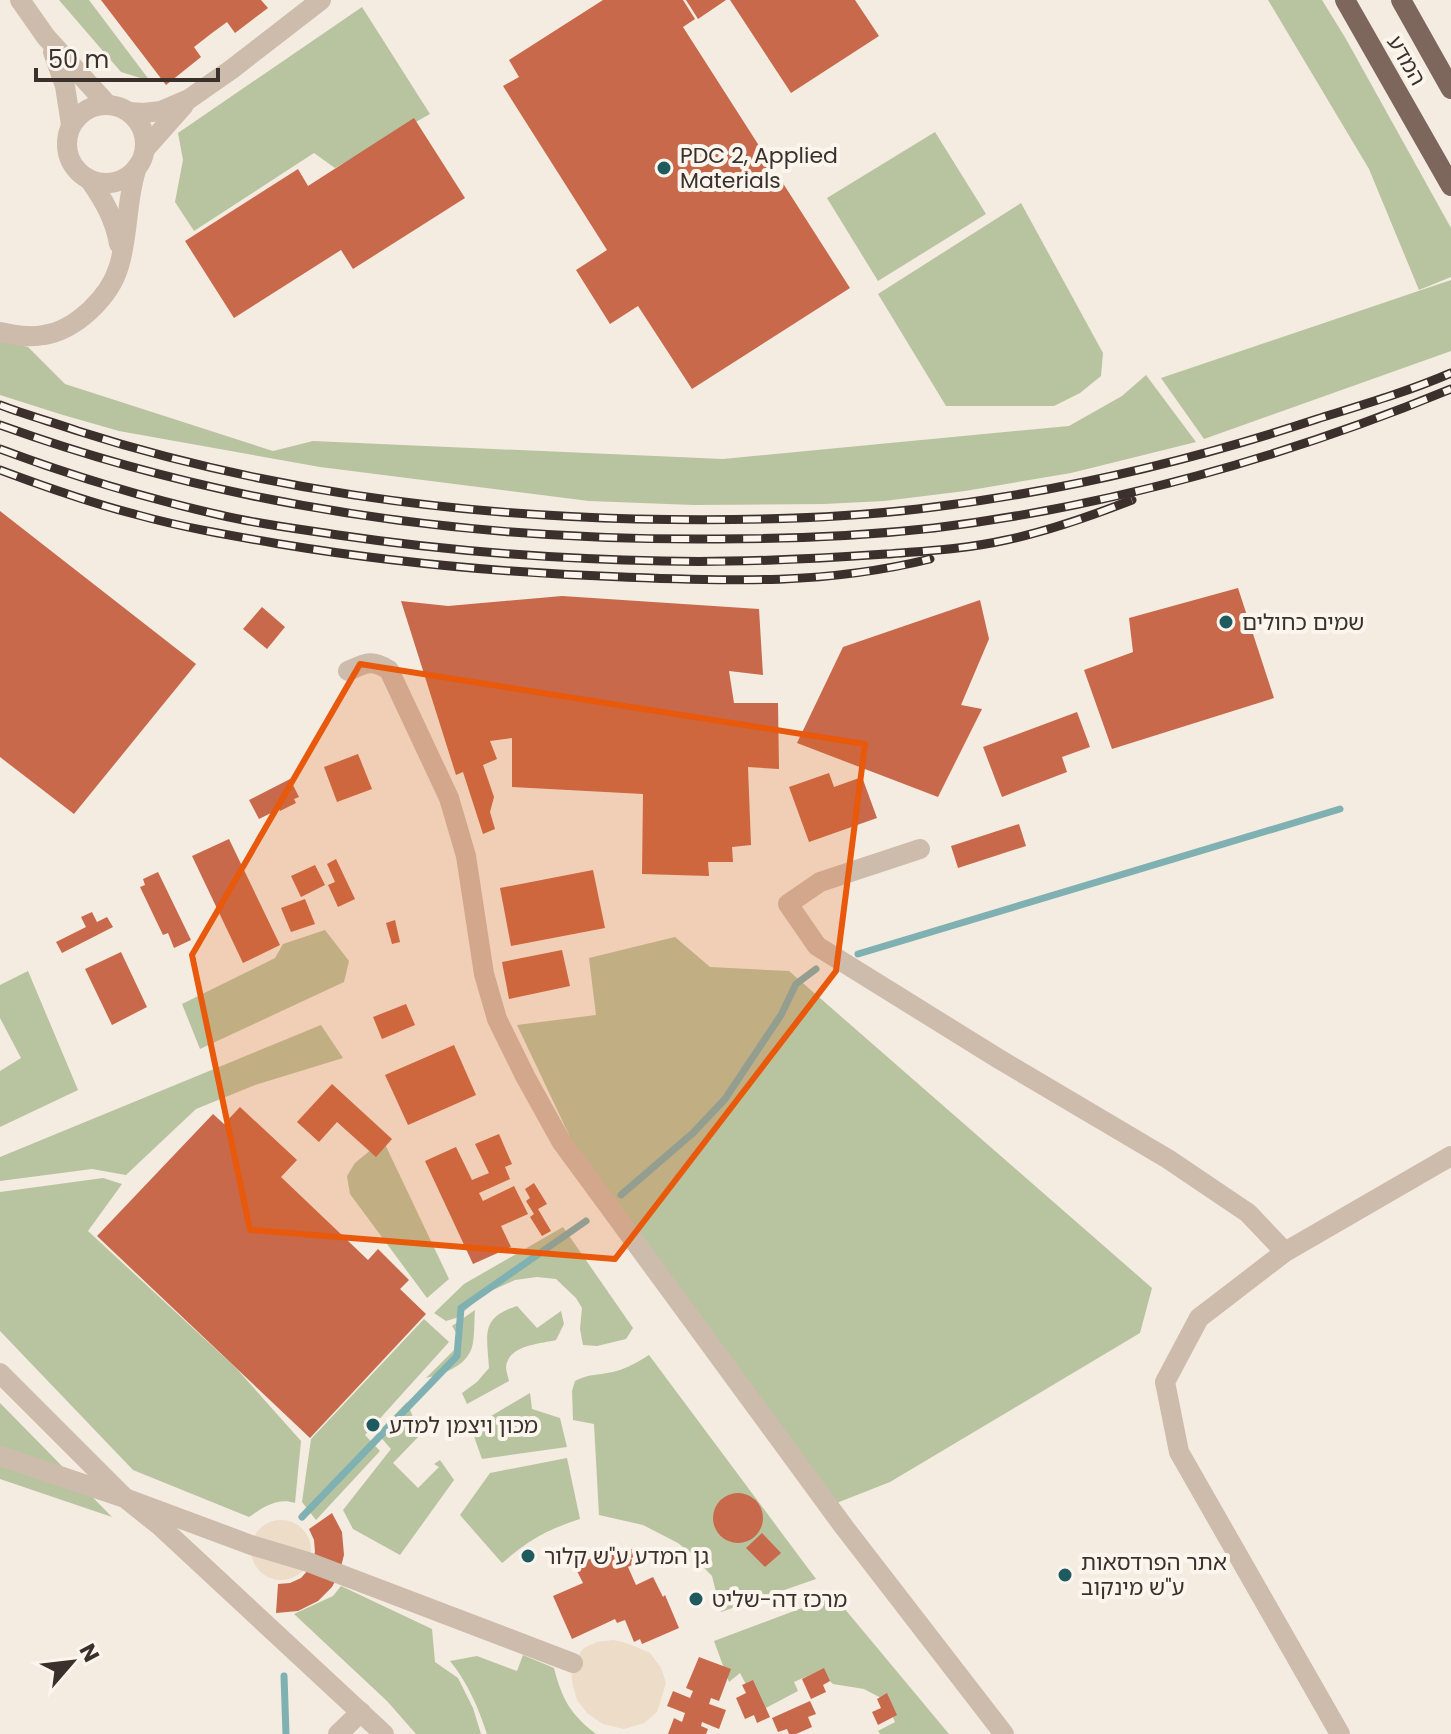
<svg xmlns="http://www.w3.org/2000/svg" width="1451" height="1734" font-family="Poppins,'Noto Sans Hebrew',sans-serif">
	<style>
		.green { fill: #b8c4a0 }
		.plaza { fill: #ecdcc8 }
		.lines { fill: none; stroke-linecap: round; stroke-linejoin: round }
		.stream { stroke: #7fb0b2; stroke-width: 7 }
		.building { fill: #c8694b }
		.minor { stroke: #cdbbac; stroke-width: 20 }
		.major { stroke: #7d675c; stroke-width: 20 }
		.rail-casing { stroke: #3b302b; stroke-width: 9 }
		.rail { stroke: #fbf5ee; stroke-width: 6; stroke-dasharray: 18; stroke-linecap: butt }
		.marked { fill: #e8590c; fill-opacity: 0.2; stroke: #e8590c; stroke-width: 6; stroke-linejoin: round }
		.poi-dot { fill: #1f5a5e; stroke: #fbf5ee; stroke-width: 3 }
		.labels { text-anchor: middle; stroke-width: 8; stroke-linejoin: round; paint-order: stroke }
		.street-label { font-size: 22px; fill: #3b302b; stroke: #fbf5ee }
		.poi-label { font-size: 22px; fill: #3b302b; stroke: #fbf5ee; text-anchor: start }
	</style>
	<rect width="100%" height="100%" fill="#f4ebe1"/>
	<g class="green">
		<path d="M59,0H89L150,81L121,72Z"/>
		<path d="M1268,0H1322L1346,39L1451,228V277L1419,290L1369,169Z"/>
		<path d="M362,7L430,114L335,168L314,153L194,231L175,202L183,160L178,133Z"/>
		<path d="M935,132L986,214L878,281L827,198Z"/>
		<path d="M1021,203L1103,353L1101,376L1080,393L1054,406H946L878,294Z"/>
		<path d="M1451,280V351L1204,439L1161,378Z"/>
		<path d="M0,340L28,347L65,384L273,451L313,441L723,459L1069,426L1122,396L1146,375L1196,442L1071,473L965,491L884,501L824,504L694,505L589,501L320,467L119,431L63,415L0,395Z"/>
		<path d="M325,930L349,961L344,982L200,1049L182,1004L275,958L283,944Z"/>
		<path d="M675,937L710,967L789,971L1152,1288L1140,1333L890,1482L834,1504L571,1139L517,1025L596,1015L589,958Z"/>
		<path d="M28,971L78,1090L0,1127V1071L21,1058L0,1018V985Z"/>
		<path d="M321,1025L343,1058L255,1085L196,1109L126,1175L92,1169L0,1181V1157Z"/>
		<path d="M383,1140L449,1279L427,1298L350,1194L347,1176L355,1163Z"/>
		<path d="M103,1178L122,1184L88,1231L236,1368L301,1441L295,1503C278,1497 263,1507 249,1517L133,1470L0,1331V1192Z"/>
		<path d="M563,1227L633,1328L626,1339L597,1346L583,1345L580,1329L582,1308L576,1298L556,1279L537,1277L515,1280L486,1293L456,1318L446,1321L434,1313L464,1284Z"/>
		<path d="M517,1306L537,1328L561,1311L564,1324L556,1340C540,1344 508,1345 506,1367C506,1372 508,1376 509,1381L467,1404L462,1393L477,1382L489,1368C487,1334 480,1318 517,1306Z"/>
		<path d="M475,1310C474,1320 475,1342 471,1350C463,1368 442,1374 426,1378L462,1342L452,1326Z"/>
		<path d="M424,1319L449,1342L365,1435L380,1451L316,1520L302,1502L311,1439Z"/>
		<path d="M649,1355L816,1579L721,1612L712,1576L689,1552L678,1543L643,1525L599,1515L594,1424L573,1420L572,1391L575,1381C589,1374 592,1376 607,1373C623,1371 636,1363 649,1355Z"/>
		<path d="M530,1393L532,1409L560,1418L567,1447L482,1459L471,1428Z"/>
		<path d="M407,1402L420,1435L393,1463L418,1488L439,1467L434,1464L440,1460L454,1480L400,1555L353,1529L343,1510L391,1449L377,1433Z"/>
		<path d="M0,1403L112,1517L0,1479Z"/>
		<path d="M567,1458L580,1519C544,1531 531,1539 502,1563L460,1515L490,1473Z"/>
		<path d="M341,1586L432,1629L435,1662L458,1678L473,1708L481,1734H416L387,1701L294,1614L333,1596Z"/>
		<path d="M834,1596L949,1734H880L878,1731L895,1722L885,1700L864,1689L833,1684L819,1671L794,1682L798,1691L760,1711L740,1673L729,1682L714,1641Z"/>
		<path d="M523,1655L554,1668C562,1699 570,1714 596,1734H487C478,1707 468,1683 450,1661L477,1656L517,1671Z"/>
	</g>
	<g class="plaza">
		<circle cx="281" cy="1550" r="30"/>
		<path d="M614,1640L629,1644L650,1653L661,1668L666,1683L657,1712L644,1723L624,1729L603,1724L587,1713L577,1700L573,1686L571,1671L573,1663L584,1648L597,1642Z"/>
	</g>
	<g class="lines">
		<g class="stream">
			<path d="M858,954L1340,809"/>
			<path d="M621,1195L693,1133L725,1099L781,1015L796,984L816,969"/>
			<path d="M302,1517L457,1356L461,1308L586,1221"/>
			<path d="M284,1676L286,1734"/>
		</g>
	</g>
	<g class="building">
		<path d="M101,0H261L268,8L235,33L227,22L212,33L194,47L201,57L166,85Z"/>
		<path d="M603,0H683L695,19L683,27L850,288L692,389L638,306L610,324L576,270L607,250L503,86L519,77L509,60Z"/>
		<path d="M686,0H726L698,19Z"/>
		<path d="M730,0H855L879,36L791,93Z"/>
		<path d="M414,118L465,198L353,269L341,250L234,318L185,241L298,169L308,186Z"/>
		<path d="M0,511L196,664L74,814L0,757Z"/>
		<path d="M1238,588L1274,698L1112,749L1084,670L1133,652L1129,618Z"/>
		<path d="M562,596L759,609L763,675L729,671L734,703H778L779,769L748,767L751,845L732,847L733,862H708L709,876L642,874L643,794L512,787V738L490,741L497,759L483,765L494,797L490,812L495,829L483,834L463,772L456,775L401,601L448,606Z"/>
		<path d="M980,600L989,639L961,705L982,709L938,797L797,743L843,647Z"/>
		<path d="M262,607L285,627L267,649L243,629Z"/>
		<path d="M1077,712L1090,747L1062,757L1067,772L1002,797L983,747Z"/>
		<path d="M358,754L372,789L337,802L324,767Z"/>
		<path d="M829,773L834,787L862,777L877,818L809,842L789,787Z"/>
		<path d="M290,779L299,797L294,799L296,803L280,811L279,809L259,819L249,800Z"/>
		<path d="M1019,824L1026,846L958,868L951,846Z"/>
		<path d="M229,839L280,945L243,963L192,856Z"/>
		<path d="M336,859L355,899L338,907L328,885L335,882L327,864Z"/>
		<path d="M315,865L325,885L301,897L291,876Z"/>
		<path d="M593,870L605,928L511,946L500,888Z"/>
		<path d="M158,872L191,940L174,948L168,933L163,935L140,887L145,885L143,879Z"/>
		<path d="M305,899L315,924L291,932L281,908Z"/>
		<path d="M92,912L97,922L107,917L113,927L62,953L56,942L86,927L81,917Z"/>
		<path d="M395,920L400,942L392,944L386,923Z"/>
		<path d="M562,950L570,986L509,999L502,962Z"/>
		<path d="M121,952L147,1007L112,1025L85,969Z"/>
		<path d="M406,1004L415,1025L382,1039L373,1017Z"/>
		<path d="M454,1045L476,1095L408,1125L385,1075Z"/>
		<path d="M332,1084L392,1139L376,1157L337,1122L319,1142L297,1122Z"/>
		<path d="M240,1107L297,1160L281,1177L368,1260L378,1249L409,1280L400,1289L426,1314L310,1438L97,1236L213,1114L224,1124Z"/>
		<path d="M499,1134L512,1164L505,1167L510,1179L479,1193L483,1201L514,1186L528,1214L501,1226L511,1247L473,1264L425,1161L456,1147L472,1180L489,1173L475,1144Z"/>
		<path d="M534,1183L547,1204L538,1209L551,1231L542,1236L530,1217L534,1214L526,1201L530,1198L525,1189Z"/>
		<circle cx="738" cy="1518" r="25"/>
		<path d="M332,1513L342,1532L344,1555L339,1574L332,1587L318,1601L298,1611L276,1613L278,1584L290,1583L301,1578L309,1569L315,1552L314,1540L309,1529Z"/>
		<path d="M762,1533L781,1553L765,1567L746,1548Z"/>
		<path d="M633,1549L636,1556L631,1558L634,1564L628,1567L636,1585L653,1577L663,1597L665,1595L679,1628L642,1644L640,1639L634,1642L625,1620L617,1623L615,1619L572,1639L553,1596L583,1583L573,1563L607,1555V1550Z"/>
		<path d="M699,1657L731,1669L719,1701L711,1698L709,1704L726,1710L719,1729L702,1722L701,1726L708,1729L706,1734H668L674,1718L682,1722L685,1713L667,1706L673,1691L690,1698L693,1691L686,1688Z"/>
		<path d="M824,1668L830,1681L823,1685L826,1692L811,1699L802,1679Z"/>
		<path d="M753,1680L770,1717L757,1723L754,1715L745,1719L736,1698L746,1693L742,1685Z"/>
		<path d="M887,1693L897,1715L878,1725L872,1712L881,1708L877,1699Z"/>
		<path d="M810,1701L816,1714L808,1717L812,1727L796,1734H789L787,1729L778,1732L772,1718Z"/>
	</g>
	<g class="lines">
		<g class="minor">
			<path d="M20,0L46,37L107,104"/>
			<path d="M53,52L65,86L71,125"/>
			<circle cx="106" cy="144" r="39"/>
			<path d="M129,112L143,113L161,111L189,99L232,69L321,0"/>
			<path d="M145,149L184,105"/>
			<path d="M89,179C103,199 115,219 119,244"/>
			<path d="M0,332C14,335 29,338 44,335C76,330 110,297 119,266C129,233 126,199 137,167"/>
			<path d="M348,671C366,663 371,659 389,670L449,798L466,856L484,974L497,1019L525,1076L561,1141L844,1527L1004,1734"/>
			<path d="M920,849L820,882L788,904L817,946L999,1059L1168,1159L1248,1213L1285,1252"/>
			<path d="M0,1373L125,1498L160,1526L384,1734"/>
			<path d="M0,1456L125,1498L251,1545L308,1562L573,1663"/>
			<path d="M338,1734L361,1712"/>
			<path d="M1340,1734L1179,1452L1165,1382L1199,1318L1285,1252L1451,1156"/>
		</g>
		<g class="major">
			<path d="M1345,0L1451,186"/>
			<path d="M1401,0L1451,89"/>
		</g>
		<defs>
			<g id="rail">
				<path d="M0,405C26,415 52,422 78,431C260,489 444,514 635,519C729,521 824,520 918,509C1053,493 1188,462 1317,419C1362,405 1407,392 1451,373"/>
				<path d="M0,425C230,508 474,541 718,539C790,539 862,536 934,528C1108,507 1289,456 1451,389"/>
				<path d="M0,449C72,476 145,498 220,515C258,524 299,529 338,535C446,551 554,559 663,561C737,563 812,559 886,554C926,551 966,549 1006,540C1049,531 1091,516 1132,500"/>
				<path d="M0,470C45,487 91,503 138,515C185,528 233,536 280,544C394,563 508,573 623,577C730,581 825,585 930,559"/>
			</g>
		</defs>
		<use href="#rail" class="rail-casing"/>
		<use href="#rail" class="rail"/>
	</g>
	<path class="marked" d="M360,664L865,744L836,971L615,1259L250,1230L192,955Z"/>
	<g class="poi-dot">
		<circle cx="664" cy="168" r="8"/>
		<circle cx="1226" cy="622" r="8"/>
		<circle cx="373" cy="1425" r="8"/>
		<circle cx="528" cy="1556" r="8"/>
		<circle cx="1065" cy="1575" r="8"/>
		<circle cx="696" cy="1599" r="8"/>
	</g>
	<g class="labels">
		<g class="street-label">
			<text transform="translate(1407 60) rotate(60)" y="8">המדע</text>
		</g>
		<g class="poi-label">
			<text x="680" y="163">PDC 2, Applied<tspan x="680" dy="25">Materials</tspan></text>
			<text x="1242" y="630">שמים כחולים</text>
			<text x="389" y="1433">מכון ויצמן למדע</text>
			<text x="544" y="1564">גן המדע ע"ש קלור</text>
			<text x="1081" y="1570">אתר הפרדסאות<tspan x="1081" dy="25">ע"ש מינקוב</tspan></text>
			<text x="712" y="1607">מרכז דה-שליט</text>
		</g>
	</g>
	<g transform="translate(72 1662) rotate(62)" stroke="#fbf5ee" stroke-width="6" paint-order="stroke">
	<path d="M0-6L14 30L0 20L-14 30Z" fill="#3b302b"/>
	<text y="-12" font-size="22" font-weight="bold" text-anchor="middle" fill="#3b302b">N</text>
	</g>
	<path d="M36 68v12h182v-12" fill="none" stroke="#3b302b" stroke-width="4"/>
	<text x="48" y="68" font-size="24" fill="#3b302b" stroke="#fbf5ee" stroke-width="6" paint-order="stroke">50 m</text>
</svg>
